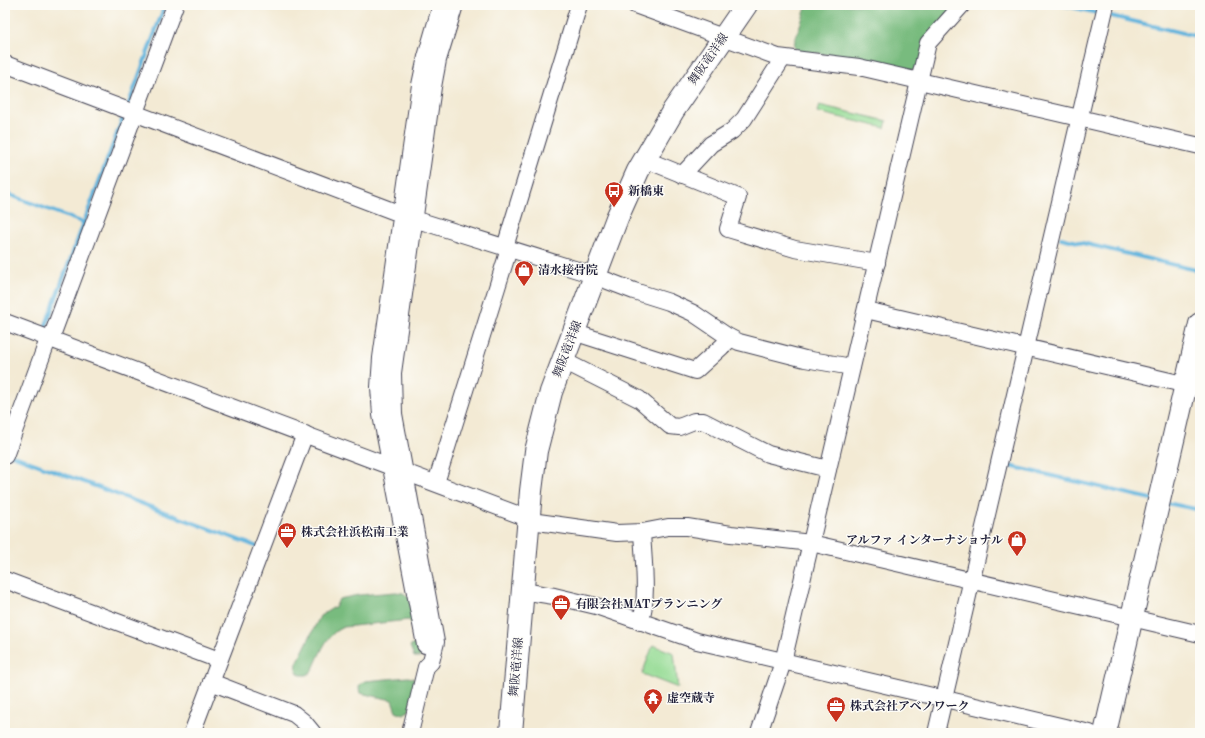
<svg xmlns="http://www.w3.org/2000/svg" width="1205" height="738" font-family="'Old Standard TT','Noto Serif JP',serif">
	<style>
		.green { fill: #95db94; stroke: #5c7e68 }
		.forest { fill: #78bb7e; stroke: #4d6e5c }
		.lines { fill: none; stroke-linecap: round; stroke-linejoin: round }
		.stream { stroke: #61b4dd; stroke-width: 4 }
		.street-casing { stroke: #414052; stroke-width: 18 }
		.secondary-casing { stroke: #414052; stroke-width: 24 }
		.street { stroke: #fff; stroke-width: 16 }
		.secondary { stroke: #fff; stroke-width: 22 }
		.labels { text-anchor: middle; stroke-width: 3; stroke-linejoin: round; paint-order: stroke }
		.street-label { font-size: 12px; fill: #22223b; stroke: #fdfcf7 }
		.poi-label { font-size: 12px; font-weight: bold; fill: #22223b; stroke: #fdfcf7; text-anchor: start }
	</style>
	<rect width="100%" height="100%" fill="#fdfcf7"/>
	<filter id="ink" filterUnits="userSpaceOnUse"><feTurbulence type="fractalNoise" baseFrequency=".025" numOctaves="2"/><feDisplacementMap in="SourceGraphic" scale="8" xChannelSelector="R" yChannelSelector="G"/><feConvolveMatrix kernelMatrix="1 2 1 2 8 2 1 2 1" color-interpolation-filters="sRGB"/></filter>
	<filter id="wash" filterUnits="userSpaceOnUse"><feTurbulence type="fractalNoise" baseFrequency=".012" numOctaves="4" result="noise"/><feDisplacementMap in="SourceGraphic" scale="16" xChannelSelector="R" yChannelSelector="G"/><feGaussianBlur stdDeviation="0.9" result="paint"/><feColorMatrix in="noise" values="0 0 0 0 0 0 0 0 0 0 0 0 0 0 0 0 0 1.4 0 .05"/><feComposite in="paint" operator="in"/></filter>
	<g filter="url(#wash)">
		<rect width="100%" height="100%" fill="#f3ead4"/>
		<g class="green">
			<path d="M819,105L887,121L885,128L817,112Z"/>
			<path d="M653,645L674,653L678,688L642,674Z"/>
		</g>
		<g class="forest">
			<path d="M807,5H956L917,69L908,71L847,57L797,51L794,47L795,40Z"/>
			<path d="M396,592L403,593L409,597L421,652L420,657H414L410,646L416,643L412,624L409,620L344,627C326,633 320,655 312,671L307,675H300L296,670L297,663L320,616L336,606L339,599L358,595Z"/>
			<path d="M408,677L413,678L416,682L409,711L403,714L396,711L392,700L360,693C358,687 359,684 365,681Z"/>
		</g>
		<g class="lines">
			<g class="stream">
				<path d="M1063,5L1097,13"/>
				<path d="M1111,16L1200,37"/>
				<path d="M128,106L165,5"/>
				<path d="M5,193L84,223"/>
				<path d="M1061,238L1200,271"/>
				<path d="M43,333L125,112"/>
				<path d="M9,454L258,547"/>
				<path d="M1005,465L1151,499"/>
				<path d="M1167,503L1200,510"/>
			</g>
		</g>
	</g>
	<g filter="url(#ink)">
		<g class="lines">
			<defs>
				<g id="street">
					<path d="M635,5L778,57L859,67L1200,146"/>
					<path d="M5,64L414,219L587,273L634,291L669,302L693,313L727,336L739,342L805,359L852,367"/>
					<path d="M644,159L738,197L728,229L795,249L877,263"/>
					<path d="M682,175L711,144L732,131L744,119L783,58"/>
					<path d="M505,247L579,5"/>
					<path d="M866,310L1200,388"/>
					<path d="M5,322L538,522L617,533L642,532L668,527H687L731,534L811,543L1200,634"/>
					<path d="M573,332L695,371L727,342L729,337"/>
					<path d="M562,360L639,399L670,426L679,427L694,421H703L768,454L828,469"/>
					<path d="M5,456L46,345L53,333L175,5"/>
					<path d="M436,483L509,249"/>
					<path d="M5,580L219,660"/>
					<path d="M522,591L554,596L596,606L697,641L1090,733"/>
					<path d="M640,622C649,601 643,556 642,532"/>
					<path d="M425,645L381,415L379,387L381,358L420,85L426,57L441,5"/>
					<path d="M211,682L294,714L304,722L313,733"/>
					<path d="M192,733L305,434"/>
					<path d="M410,733L426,667L431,662L436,642L394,414L393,373L433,87L438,60L455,5"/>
					<path d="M759,733L783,662L928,43L962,5"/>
					<path d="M936,733L1106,5"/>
				</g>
				<g id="secondary">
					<path d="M511,733L531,491L536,451L551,392L617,218L638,171L673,111L746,5"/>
					<path d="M1105,733L1200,324"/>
				</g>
			</defs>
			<use href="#street" class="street-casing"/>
			<use href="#secondary" class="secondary-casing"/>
			<use href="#street" class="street"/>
			<use href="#secondary" class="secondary"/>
		</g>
	</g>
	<defs>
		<symbol id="bus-pin" viewBox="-11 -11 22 30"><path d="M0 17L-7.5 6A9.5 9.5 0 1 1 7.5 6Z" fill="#c8321e" stroke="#fdfcf7"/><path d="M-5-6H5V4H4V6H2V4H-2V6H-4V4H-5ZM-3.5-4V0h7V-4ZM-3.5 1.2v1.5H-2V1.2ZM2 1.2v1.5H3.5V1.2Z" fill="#fff"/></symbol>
		<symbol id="shop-pin" viewBox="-11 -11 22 30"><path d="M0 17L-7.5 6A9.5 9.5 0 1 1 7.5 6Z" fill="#c8321e" stroke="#fdfcf7"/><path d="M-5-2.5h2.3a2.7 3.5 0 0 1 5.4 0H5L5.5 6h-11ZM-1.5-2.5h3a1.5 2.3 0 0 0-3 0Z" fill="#fff"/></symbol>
		<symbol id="office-pin" viewBox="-11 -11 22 30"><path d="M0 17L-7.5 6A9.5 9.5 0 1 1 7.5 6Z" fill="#c8321e" stroke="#fdfcf7"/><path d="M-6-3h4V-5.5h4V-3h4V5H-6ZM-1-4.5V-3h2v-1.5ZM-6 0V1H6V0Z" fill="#fff"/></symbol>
		<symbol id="temple-pin" viewBox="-11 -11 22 30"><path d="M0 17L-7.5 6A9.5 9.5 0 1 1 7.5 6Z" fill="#c8321e" stroke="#fdfcf7"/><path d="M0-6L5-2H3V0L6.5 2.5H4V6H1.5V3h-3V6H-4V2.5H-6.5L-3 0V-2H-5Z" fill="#fff"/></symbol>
	</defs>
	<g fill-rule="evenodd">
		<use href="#bus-pin" x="603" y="180" width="22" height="30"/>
		<use href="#shop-pin" x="513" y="259" width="22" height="30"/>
		<use href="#office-pin" x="276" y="521" width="22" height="30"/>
		<use href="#shop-pin" x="1006" y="529" width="22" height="30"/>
		<use href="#office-pin" x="550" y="593" width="22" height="30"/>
		<use href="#temple-pin" x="642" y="687" width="22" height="30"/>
		<use href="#office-pin" x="825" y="695" width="22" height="30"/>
	</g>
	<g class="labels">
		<g class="street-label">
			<text transform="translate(708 59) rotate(-55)" y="4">舞阪竜洋線</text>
			<text transform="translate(567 349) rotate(-69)" y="4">舞阪竜洋線</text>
			<text transform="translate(516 667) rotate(-85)" y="4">舞阪竜洋線</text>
		</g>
		<g class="poi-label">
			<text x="628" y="195">新橋東</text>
			<text x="538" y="274">清水接骨院</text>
			<text x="301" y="536">株式会社浜松南工業</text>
			<text x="1003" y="544" text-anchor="end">アルファ インターナショナル</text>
			<text x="575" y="608">有限会社MATプランニング</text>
			<text x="667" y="702">虚空蔵寺</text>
			<text x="850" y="710">株式会社アベノワーク</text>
		</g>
	</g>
	<rect width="1205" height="738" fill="none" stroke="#fdfcf7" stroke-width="20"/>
</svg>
